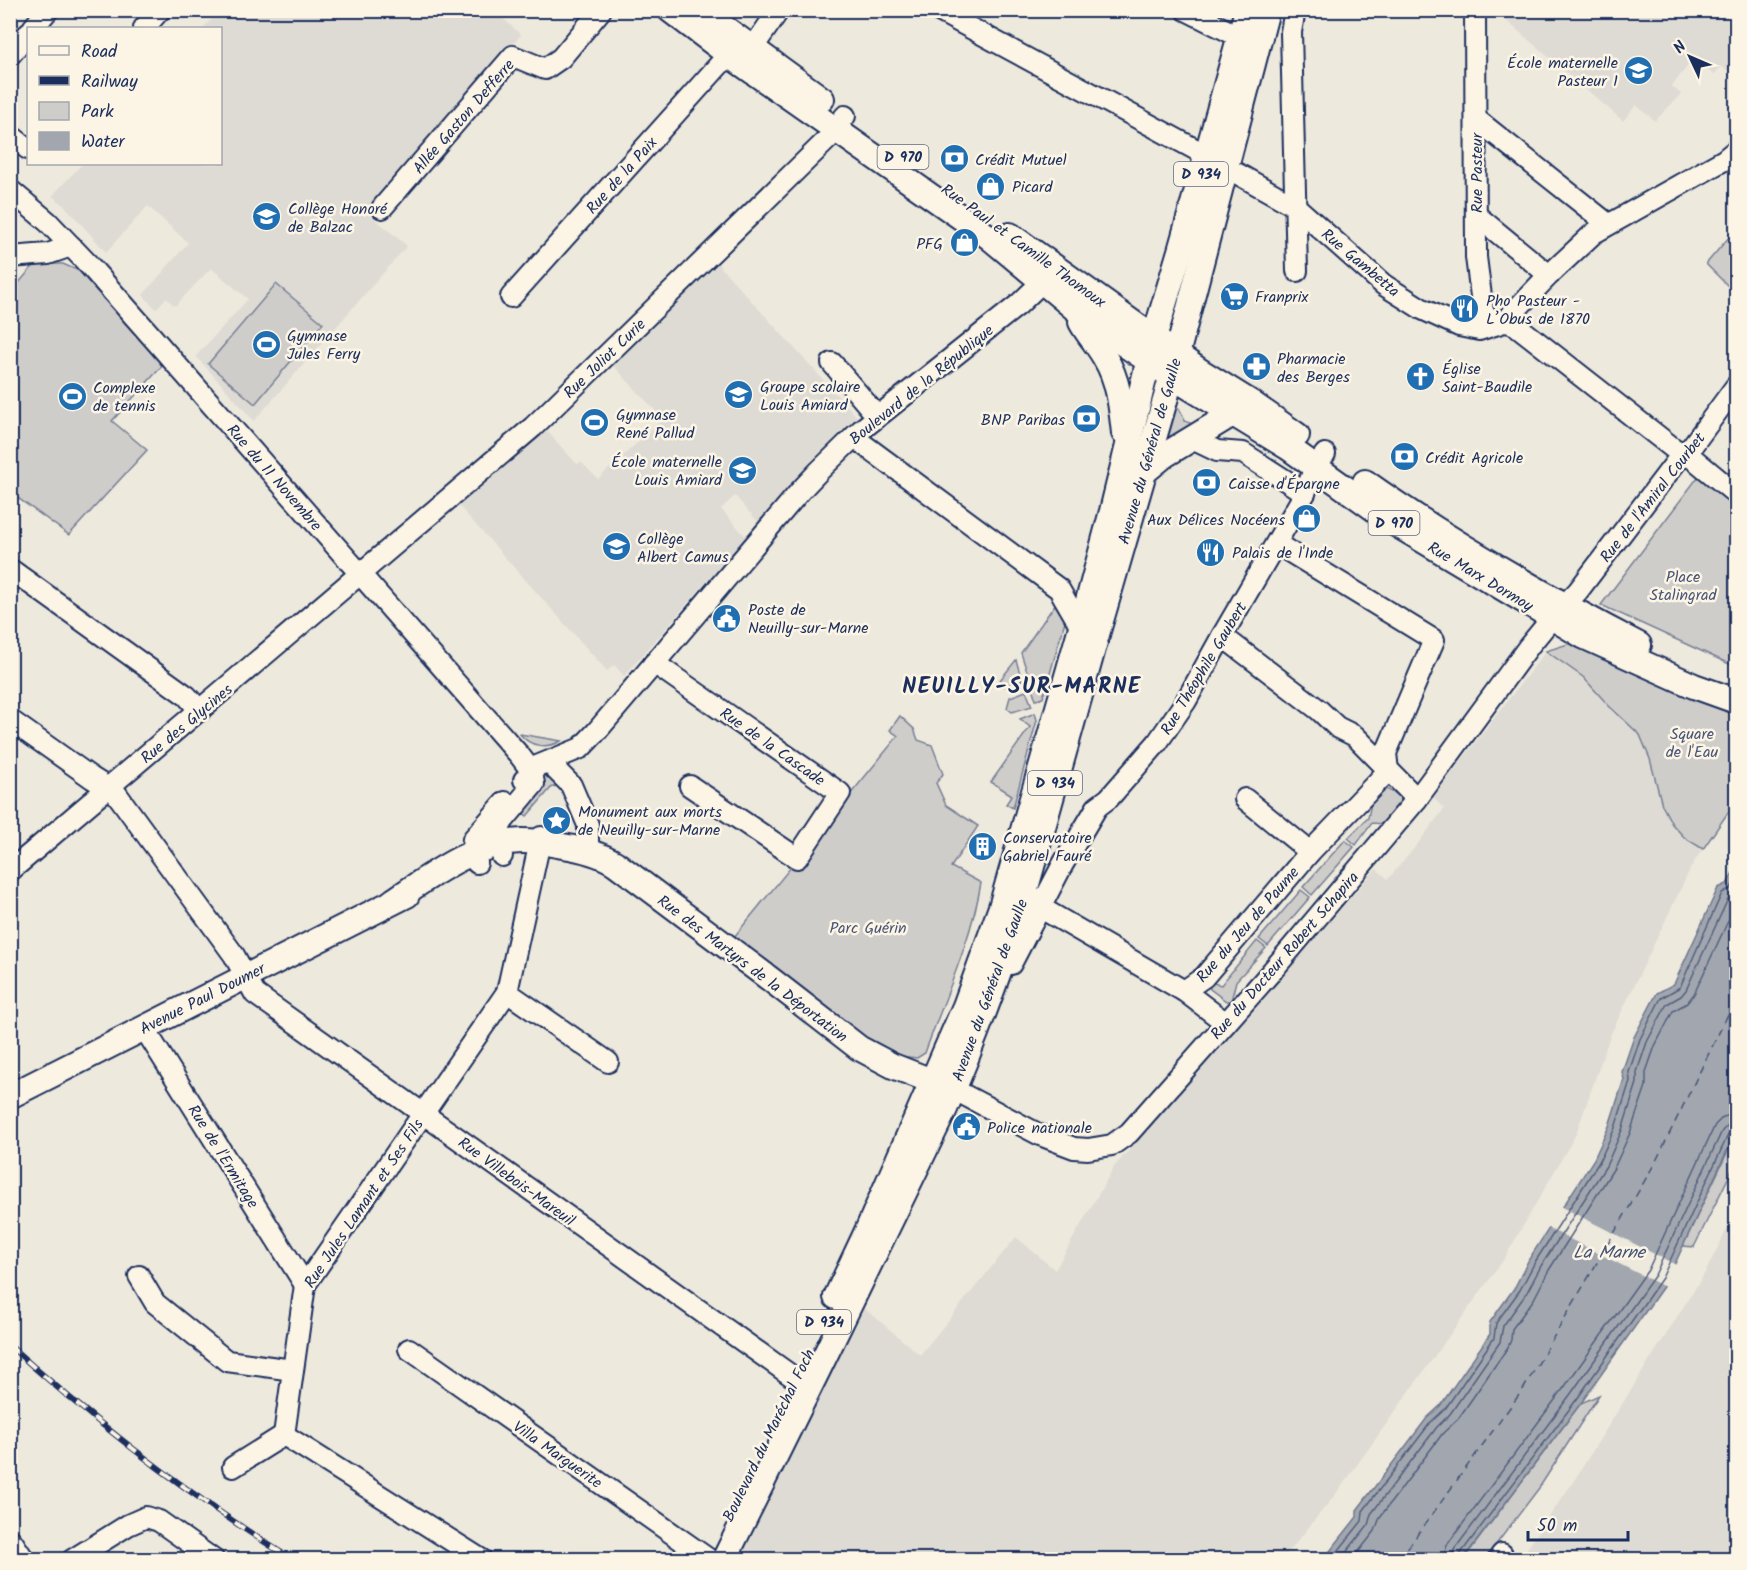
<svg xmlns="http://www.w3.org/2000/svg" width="1747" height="1570" font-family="Kalam,sans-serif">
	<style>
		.built { fill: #dedbd4 }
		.green { fill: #cfcdca; stroke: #757e94; stroke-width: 1.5 }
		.water { fill: #a2a7af; stroke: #6c778f; stroke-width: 1.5 }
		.pier { fill: #eee9dd }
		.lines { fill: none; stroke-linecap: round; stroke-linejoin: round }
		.shore { stroke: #515f7e; stroke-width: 1.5 }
		.ferry { stroke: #445376; stroke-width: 1.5; stroke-dasharray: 8 6; stroke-linecap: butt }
		.minor-casing { stroke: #1b2f5e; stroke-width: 24 }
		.major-casing { stroke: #1b2f5e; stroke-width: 28 }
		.minor { stroke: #fcf5e5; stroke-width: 20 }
		.major { stroke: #fcf5e5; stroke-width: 24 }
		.rail-casing { stroke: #1b2f5e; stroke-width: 6 }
		.rail { stroke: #fcf5e5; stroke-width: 4; stroke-dasharray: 11; stroke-linecap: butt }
		.labels { text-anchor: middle; stroke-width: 5; stroke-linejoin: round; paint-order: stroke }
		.shield { fill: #fcf5e5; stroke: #5e6a86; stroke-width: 1.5 }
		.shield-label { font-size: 15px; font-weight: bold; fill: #1b2f5e }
		.poi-label { font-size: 16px; fill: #1b2f5e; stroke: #fcf5e5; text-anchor: start }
		.street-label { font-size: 16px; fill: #1b2f5e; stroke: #fcf5e5 }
		.park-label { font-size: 16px; fill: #485679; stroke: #fcf5e5 }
		.water-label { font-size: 18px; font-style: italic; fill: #445376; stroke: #fcf5e5 }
		.district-label { font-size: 22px; font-weight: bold; letter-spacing: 1.5px; fill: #1b2f5e; stroke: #fcf5e5 }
	</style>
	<rect width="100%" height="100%" fill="#eee9dd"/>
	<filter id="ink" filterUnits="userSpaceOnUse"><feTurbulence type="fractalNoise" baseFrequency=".0167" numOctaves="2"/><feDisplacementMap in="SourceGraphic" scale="12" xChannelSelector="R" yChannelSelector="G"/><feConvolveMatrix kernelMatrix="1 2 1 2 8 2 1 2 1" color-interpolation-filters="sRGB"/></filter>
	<g filter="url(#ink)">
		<g class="built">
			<path d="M220,11H495L521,35L368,213L407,246L254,421L196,356L248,299L211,268L175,306L166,298L156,309L143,295L188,243L148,206L106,252L65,206L52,196L82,164H220V28H203Z"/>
			<path d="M1495,11H1736V77L1721,66L1714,75L1693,59L1672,86L1681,94L1655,121L1636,105L1623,121Z"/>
			<path d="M716,262L858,418L813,459L758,522L735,496L721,509L746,537L624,676L614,665L607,671L458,505L546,430L577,464L581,462L598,479L663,419L612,364Z"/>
			<path d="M1546,651L1583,677L1609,706L1640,735L1650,759L1662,805L1685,838L1703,849L1692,865L1610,1036L1576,1134L1504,1259L1339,1490L1283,1559L737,1560L864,1308L920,1355L1016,1237L1055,1270L1114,1167L1376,869L1388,879L1416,846L1444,809L1433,797Z"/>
			<path d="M1736,1211V1559H1520L1573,1482L1689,1298L1705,1273Z"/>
		</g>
		<g class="green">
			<path d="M1736,229V294L1706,264Z"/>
			<path d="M35,264H63L79,271L163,365L112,421L147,450L69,535L11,493V292Z"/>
			<path d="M276,284L323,323L255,404L208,364Z"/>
			<path d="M1171,405L1179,408L1185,421L1192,424L1159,454Z"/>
			<path d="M1698,477L1736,505V667L1601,605Z"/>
			<path d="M1056,603L1065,621L1043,698L1036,700L1021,653Z"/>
			<path d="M1571,643L1736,713V801L1703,849L1685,838L1672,824L1662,805L1650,759L1640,735L1609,706L1583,677L1546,651Z"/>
			<path d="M1016,660L1022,680L1004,686L1000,680Z"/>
			<path d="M1026,691L1032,706L1012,712L1007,708L1010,697Z"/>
			<path d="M1035,713L1037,720L1013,808L1006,804L1012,795L991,782L1030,727L1020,719Z"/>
			<path d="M900,716L914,729L918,740L932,745L943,774L936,783L946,805L978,826L951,867L981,883C971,941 945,997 925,1053L917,1058L884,1054L729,943L898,736L890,730Z"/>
			<path d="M520,734L561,741C547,749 530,747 520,734Z"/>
			<path d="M541,770L559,785L551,788L527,816L519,810Z"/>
			<path d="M1386,789L1399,795L1401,802L1384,824L1372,823L1356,845L1348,838L1368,818L1372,798Z"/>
			<path d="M1345,840L1354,847L1312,895L1303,887Z"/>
			<path d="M1301,890L1310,897L1268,946L1259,939Z"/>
			<path d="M1257,941L1266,948L1236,981L1231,1001H1226L1210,989L1209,982L1221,985Z"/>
			<path d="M1736,1134V1162L1694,1247L1683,1246Z"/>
			<path d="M1599,1395L1539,1488L1485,1559L1463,1560L1581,1403Z"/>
		</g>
		<path class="water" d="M1736,867V1131L1667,1281L1581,1403L1463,1559L1323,1560L1357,1517V1510L1427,1418L1440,1406L1490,1334V1322L1515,1287L1529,1259L1594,1159L1609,1126L1624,1079L1622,1072L1634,1037L1657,993L1674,984L1718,888L1727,884Z"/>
		<path class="pier" d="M1560,1206L1678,1266L1667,1288L1546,1227Z"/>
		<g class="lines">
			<g class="shore">
				<path d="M1331,1560L1362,1521L1363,1511L1431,1422L1445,1409L1494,1338L1496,1323L1520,1290L1535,1262L1599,1162L1615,1128L1630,1081L1629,1072L1640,1039L1661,998L1680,987L1722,893L1731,888L1736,879"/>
				<path d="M1340,1560L1368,1525L1371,1514L1437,1427L1450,1414L1500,1342L1503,1326L1526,1294L1541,1266L1606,1166L1622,1130L1637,1083V1072L1647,1042L1667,1004L1681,996L1686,990L1728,899L1736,893"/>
				<path d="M1352,1560L1375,1531L1380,1517L1443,1433L1458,1419L1508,1347L1511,1340L1512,1329L1534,1299L1549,1270L1614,1168L1630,1133L1646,1086V1072L1655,1046L1673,1011L1687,1003L1694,994L1736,904"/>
				<path d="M1443,1560L1447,1545L1563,1389L1648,1270L1715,1125L1723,1117L1736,1114"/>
				<path d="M1452,1560L1454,1550L1570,1395L1655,1275L1722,1131L1728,1125L1736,1123"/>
				<path d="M1459,1560L1461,1553L1577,1399L1662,1278L1728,1135L1736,1131"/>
			</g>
			<path class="ferry" d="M1399,1560L1524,1388L1655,1163L1736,998"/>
			<defs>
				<g id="minor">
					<path d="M937,10L1206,155"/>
					<path d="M1186,10L1240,37"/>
					<path d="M1295,10L1291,32L1297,271"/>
					<path d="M1475,10L1476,257L1483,312C1492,324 1506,319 1517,326L1673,448L1695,460L1736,494"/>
					<path d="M33,28L48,10"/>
					<path d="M144,28L160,10"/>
					<path d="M10,55L28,34"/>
					<path d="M1476,119L1608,224"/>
					<path d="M10,135L28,149"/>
					<path d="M1226,170L1238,174L1295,206L1384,285L1422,309L1459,326L1479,330L1504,322L1549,275L1594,233L1724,160L1736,150"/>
					<path d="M10,190L48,222L89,265L520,756L532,772L534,784L503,821L499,829L502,856"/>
					<path d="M382,208L513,56L545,69L561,58L601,10"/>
					<path d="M1476,215L1549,275"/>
					<path d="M10,257L48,254L71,246"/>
					<path d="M511,297L720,64L759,39L779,10"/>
					<path d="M832,363L877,416"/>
					<path d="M855,436L860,442L1059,589L1081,627"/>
					<path d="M1192,439L1217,451L1243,453L1305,493"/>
					<path d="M1277,544L1434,640L1386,753L1388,771"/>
					<path d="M10,569L187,696L200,711"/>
					<path d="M1222,636L1319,710L1337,727L1355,736L1417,799"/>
					<path d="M654,663L840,793L797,858L690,786"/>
					<path d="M10,720L92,778L116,793L234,955L255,994L796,1379"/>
					<path d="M548,762L571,785L588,825V851"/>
					<path d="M524,780L537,766L581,748L597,731L801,490L819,471L861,430L1018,305L1043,281"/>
					<path d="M1245,799L1310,852"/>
					<path d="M477,863L472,847L473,839L505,802"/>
					<path d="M10,871L533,427L829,138L845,116"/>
					<path d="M1033,897L1048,912L1184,991L1226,1023"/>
					<path d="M1011,964L1063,864L1097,807L1109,798L1157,743L1186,701L1222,636L1305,493L1315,467L1325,454"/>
					<path d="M1184,991L1204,977L1310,852L1388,771"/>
					<path d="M507,992L608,1062"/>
					<path d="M144,1028L305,1285"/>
					<path d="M953,1089L1040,1135L1074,1148L1088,1149L1112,1145L1129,1133L1272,971L1417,799L1529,646L1552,618L1578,591L1676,462L1689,450L1736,386"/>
					<path d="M139,1276L155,1303L227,1361L293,1370"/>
					<path d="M409,1349L707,1558"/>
					<path d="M233,1467L284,1435"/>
					<path d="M72,1560L128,1525L146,1517L159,1521L214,1560"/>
					<path d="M482,1560L284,1435L305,1285L507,992L541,837"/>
					<path d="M1498,1560L1502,1554"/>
				</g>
				<g id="major">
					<path d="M670,10L732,57L989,237L1073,307L1115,338L1171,376L1289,448L1394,523L1583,636L1694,686L1736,701"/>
					<path d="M700,10L822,99"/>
					<path d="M1010,235L1200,371L1253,404L1297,435"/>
					<path d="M1081,322C1088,335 1098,345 1105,358C1119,381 1121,407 1124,433"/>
					<path d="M1143,473L1165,455L1234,413"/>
					<path d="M1365,482C1451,543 1545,596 1639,645"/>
					<path d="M393,901C430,876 475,842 522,841C536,841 549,843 563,846C582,849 599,853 615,863L770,979L859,1048L893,1066L947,1087"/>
					<path d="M10,1096L407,895"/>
					<path d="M836,1297L867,1231L965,1006L1001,907L1081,627L1112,511L1154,338L1180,251L1247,10"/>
					<path d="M10,1542L22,1560"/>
					<path d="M724,1560L819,1368L945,1109C972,1047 995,984 1017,920L1098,631L1166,397L1267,10"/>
				</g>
			</defs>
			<use href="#minor" class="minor-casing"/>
			<use href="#major" class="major-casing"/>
			<use href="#minor" class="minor"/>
			<use href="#major" class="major"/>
			<defs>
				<path id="rail" d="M10,1346C98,1425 193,1498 293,1560"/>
			</defs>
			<use href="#rail" class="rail-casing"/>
			<use href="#rail" class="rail"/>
		</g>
	</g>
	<defs>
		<symbol id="school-disc" viewBox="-11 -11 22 22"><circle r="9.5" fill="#1f6fb2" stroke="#fcf5e5"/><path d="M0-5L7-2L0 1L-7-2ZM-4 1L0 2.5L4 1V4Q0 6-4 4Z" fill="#fff"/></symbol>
		<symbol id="bank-disc" viewBox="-11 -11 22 22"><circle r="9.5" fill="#1f6fb2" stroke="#fcf5e5"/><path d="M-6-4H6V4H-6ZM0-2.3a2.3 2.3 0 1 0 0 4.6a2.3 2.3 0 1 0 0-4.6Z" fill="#fff"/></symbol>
		<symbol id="shop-disc" viewBox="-11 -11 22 22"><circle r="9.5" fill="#1f6fb2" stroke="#fcf5e5"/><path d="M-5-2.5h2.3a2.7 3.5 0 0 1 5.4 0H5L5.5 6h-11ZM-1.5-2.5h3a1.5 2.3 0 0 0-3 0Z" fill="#fff"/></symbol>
		<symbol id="supermarket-disc" viewBox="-11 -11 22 22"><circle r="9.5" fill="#1f6fb2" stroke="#fcf5e5"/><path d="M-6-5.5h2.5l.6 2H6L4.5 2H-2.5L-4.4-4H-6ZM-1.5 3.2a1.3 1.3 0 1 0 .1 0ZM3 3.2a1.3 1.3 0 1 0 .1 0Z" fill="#fff"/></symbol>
		<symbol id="restaurant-disc" viewBox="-11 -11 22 22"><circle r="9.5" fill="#1f6fb2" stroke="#fcf5e5"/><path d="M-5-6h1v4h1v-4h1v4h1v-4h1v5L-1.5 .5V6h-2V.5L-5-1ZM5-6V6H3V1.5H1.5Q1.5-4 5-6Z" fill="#fff"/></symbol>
		<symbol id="stadium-disc" viewBox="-11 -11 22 22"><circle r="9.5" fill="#1f6fb2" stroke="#fcf5e5"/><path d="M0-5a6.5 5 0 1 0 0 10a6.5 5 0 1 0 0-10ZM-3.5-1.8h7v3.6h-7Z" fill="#fff"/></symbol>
		<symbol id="pharmacy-disc" viewBox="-11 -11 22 22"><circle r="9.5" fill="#1f6fb2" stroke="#fcf5e5"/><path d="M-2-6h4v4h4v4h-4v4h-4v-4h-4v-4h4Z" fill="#fff"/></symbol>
		<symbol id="church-disc" viewBox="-11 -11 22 22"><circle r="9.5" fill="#1f6fb2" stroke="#fcf5e5"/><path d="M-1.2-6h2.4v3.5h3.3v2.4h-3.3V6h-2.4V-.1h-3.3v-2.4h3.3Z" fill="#fff"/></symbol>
		<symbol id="civic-disc" viewBox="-11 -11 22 22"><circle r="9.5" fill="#1f6fb2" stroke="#fcf5e5"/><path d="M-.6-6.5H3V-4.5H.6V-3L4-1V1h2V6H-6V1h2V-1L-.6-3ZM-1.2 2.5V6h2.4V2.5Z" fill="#fff"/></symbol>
		<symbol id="sight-disc" viewBox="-11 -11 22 22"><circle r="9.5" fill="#1f6fb2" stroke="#fcf5e5"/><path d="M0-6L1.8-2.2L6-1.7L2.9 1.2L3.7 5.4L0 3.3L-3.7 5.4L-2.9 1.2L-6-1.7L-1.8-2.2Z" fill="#fff"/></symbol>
		<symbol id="building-disc" viewBox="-11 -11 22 22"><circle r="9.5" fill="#1f6fb2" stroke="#fcf5e5"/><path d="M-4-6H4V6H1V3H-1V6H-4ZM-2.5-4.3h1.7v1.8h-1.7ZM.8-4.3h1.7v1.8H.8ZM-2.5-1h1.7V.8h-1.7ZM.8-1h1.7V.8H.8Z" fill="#fff"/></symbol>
	</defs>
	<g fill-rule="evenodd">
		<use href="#school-disc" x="1622" y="54" width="33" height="33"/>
		<use href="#bank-disc" x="938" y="142" width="33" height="33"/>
		<use href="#shop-disc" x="974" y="170" width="33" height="33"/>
		<use href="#school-disc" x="250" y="200" width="33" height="33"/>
		<use href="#shop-disc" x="948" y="226" width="33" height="33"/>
		<use href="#supermarket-disc" x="1218" y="280" width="33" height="33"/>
		<use href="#restaurant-disc" x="1448" y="292" width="33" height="33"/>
		<use href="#stadium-disc" x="250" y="328" width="33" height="33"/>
		<use href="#pharmacy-disc" x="1240" y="350" width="33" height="33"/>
		<use href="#church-disc" x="1404" y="360" width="33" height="33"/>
		<use href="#school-disc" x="722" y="378" width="33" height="33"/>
		<use href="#stadium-disc" x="56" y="380" width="33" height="33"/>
		<use href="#bank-disc" x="1070" y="402" width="33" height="33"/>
		<use href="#stadium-disc" x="578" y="406" width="33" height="33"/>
		<use href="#bank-disc" x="1388" y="440" width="33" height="33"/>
		<use href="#school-disc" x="726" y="454" width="33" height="33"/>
		<use href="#bank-disc" x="1190" y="466" width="33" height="33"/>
		<use href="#shop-disc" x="1290" y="502" width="33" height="33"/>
		<use href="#school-disc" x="600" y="530" width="33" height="33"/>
		<use href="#restaurant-disc" x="1194" y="536" width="33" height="33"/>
		<use href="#civic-disc" x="710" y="602" width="33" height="33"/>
		<use href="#sight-disc" x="540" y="804" width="33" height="33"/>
		<use href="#building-disc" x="966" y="830" width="33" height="33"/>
		<use href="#civic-disc" x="950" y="1110" width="33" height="33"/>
	</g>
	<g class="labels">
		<g class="shield">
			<rect x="877.5" y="145" width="51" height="24" rx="4.5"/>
			<rect x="1174" y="162" width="54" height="24" rx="4.5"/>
			<rect x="1368.5" y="511" width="51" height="24" rx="4.5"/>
			<rect x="1028" y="771" width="54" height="24" rx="4.5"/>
			<rect x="797" y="1310" width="54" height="24" rx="4.5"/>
		</g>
		<g class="shield-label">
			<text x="903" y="162">D 970</text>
			<text x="1201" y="179">D 934</text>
			<text x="1394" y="528">D 970</text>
			<text x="1055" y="788">D 934</text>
			<text x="824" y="1327">D 934</text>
		</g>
		<g class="poi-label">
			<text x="1618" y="68" text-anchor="end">École maternelle<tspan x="1618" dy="18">Pasteur 1</tspan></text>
			<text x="975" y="165">Crédit Mutuel</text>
			<text x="1012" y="192">Picard</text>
			<text x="288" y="214">Collège Honoré<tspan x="288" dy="18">de Balzac</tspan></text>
			<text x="943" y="249" text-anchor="end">PFG</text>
			<text x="1255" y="302">Franprix</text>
			<text x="1486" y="306">Pho Pasteur -<tspan x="1486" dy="18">L’Obus de 1870</tspan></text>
			<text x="287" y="341">Gymnase<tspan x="287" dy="18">Jules Ferry</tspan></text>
			<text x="1277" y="364">Pharmacie<tspan x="1277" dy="18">des Berges</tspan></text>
			<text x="1442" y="374">Église<tspan x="1442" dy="18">Saint-Baudile</tspan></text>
			<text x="760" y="392">Groupe scolaire<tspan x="760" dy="18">Louis Amiard</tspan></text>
			<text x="93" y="393">Complexe<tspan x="93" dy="18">de tennis</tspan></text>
			<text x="616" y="420">Gymnase<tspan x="616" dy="18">René Pallud</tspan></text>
			<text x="1065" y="425" text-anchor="end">BNP Paribas</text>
			<text x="1425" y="463">Crédit Agricole</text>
			<text x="722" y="467" text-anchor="end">École maternelle<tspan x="722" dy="18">Louis Amiard</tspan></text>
			<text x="1228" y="489">Caisse d'Épargne</text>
			<text x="1285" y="525" text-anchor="end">Aux Délices Nocéens</text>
			<text x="637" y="544">Collège<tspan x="637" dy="18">Albert Camus</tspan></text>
			<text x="1232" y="558">Palais de l'Inde</text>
			<text x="748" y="615">Poste de<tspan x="748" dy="18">Neuilly-sur-Marne</tspan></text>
			<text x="578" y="817">Monument aux morts<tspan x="578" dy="18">de Neuilly-sur-Marne</tspan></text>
			<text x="1003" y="843">Conservatoire<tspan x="1003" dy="18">Gabriel Fauré</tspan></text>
			<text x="987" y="1133">Police nationale</text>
		</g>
		<g class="street-label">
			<text transform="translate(463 116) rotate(-49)" y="6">Allée Gaston Defferre</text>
			<text transform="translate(1476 173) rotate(-90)" y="6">Rue Pasteur</text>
			<text transform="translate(621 175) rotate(-48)" y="6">Rue de la Paix</text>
			<text transform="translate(1024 245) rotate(36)" y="6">Rue Paul et Camille Thomoux</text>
			<text transform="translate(1361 262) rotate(40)" y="6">Rue Gambetta</text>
			<text transform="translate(604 358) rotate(-44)" y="6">Rue Joliot Curie</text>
			<text transform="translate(921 384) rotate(-39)" y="6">Boulevard de la République</text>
			<text transform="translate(1149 451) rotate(-74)" y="6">Avenue du Général de Gaulle</text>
			<text transform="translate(275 477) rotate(49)" y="6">Rue du 11 Novembre</text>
			<text transform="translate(1652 497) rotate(-52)" y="6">Rue de l'Amiral Courbet</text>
			<text transform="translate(1481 576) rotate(31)" y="6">Rue Marx Dormoy</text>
			<text transform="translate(1203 668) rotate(-59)" y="6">Rue Théophile Gaubert</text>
			<text transform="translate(186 723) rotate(-40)" y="6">Rue des Glycines</text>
			<text transform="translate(773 746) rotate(35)" y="6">Rue de la Cascade</text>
			<text transform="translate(1247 924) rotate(-49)" y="6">Rue du Jeu de Paume</text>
			<text transform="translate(1284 955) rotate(-49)" y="6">Rue du Docteur Robert Schapira</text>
			<text transform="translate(753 968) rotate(37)" y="6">Rue des Martyrs de la Déportation</text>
			<text transform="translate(989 990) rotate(-70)" y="6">Avenue du Général de Gaulle</text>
			<text transform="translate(202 998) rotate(-27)" y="6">Avenue Paul Doumer</text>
			<text transform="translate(224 1156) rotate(58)" y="6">Rue de l'Ermitage</text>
			<text transform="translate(517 1181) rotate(36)" y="6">Rue Villebois-Mareuil</text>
			<text transform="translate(363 1203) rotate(-56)" y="6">Rue Jules Lamant et Ses Fils</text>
			<text transform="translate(768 1435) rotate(-64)" y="6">Boulevard du Maréchal Foch</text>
			<text transform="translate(558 1454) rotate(35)" y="6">Villa Marguerite</text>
		</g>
		<g class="park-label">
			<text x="1683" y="582">Place<tspan x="1683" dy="18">Stalingrad</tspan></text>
			<text x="1692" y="739">Square<tspan x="1692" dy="18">de l'Eau</tspan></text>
			<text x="868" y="933">Parc Guérin</text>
		</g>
		<g class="water-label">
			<text x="1609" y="1258">La Marne</text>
		</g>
		<g class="district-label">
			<text x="1022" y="693">NEUILLY-SUR-MARNE</text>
		</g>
	</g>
	<rect width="1747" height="1570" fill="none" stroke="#fcf5e5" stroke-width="36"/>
	<rect x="18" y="18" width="1711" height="1534" fill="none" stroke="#1b2f5e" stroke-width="2" filter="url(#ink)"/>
	<rect x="27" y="27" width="195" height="138" fill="#fcf5e5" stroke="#a2a6af" stroke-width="1.5"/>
	<rect x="39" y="46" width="30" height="9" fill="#fcf5e5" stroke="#a2a6af" stroke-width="1.5"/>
	<text x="81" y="57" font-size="18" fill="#1b2f5e">Road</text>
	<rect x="39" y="76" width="30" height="9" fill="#1b2f5e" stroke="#a2a6af" stroke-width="1.5"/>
	<text x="81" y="87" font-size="18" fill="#1b2f5e">Railway</text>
	<rect x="39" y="102" width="30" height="18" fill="#cfcdca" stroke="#a2a6af" stroke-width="1.5"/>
	<text x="81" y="117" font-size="18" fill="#1b2f5e">Park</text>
	<rect x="39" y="132" width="30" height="18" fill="#a2a7af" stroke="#a2a6af" stroke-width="1.5"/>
	<text x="81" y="147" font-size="18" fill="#1b2f5e">Water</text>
	<g transform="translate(1690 57) rotate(314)" stroke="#fcf5e5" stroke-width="4.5" paint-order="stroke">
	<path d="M0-4.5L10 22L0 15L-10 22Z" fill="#1b2f5e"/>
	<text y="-9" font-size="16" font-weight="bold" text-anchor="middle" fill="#1b2f5e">N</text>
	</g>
	<path d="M1528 1531v9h100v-9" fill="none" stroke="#1b2f5e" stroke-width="3"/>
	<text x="1537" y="1531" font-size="18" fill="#1b2f5e" stroke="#fcf5e5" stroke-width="4.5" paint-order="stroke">50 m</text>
</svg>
